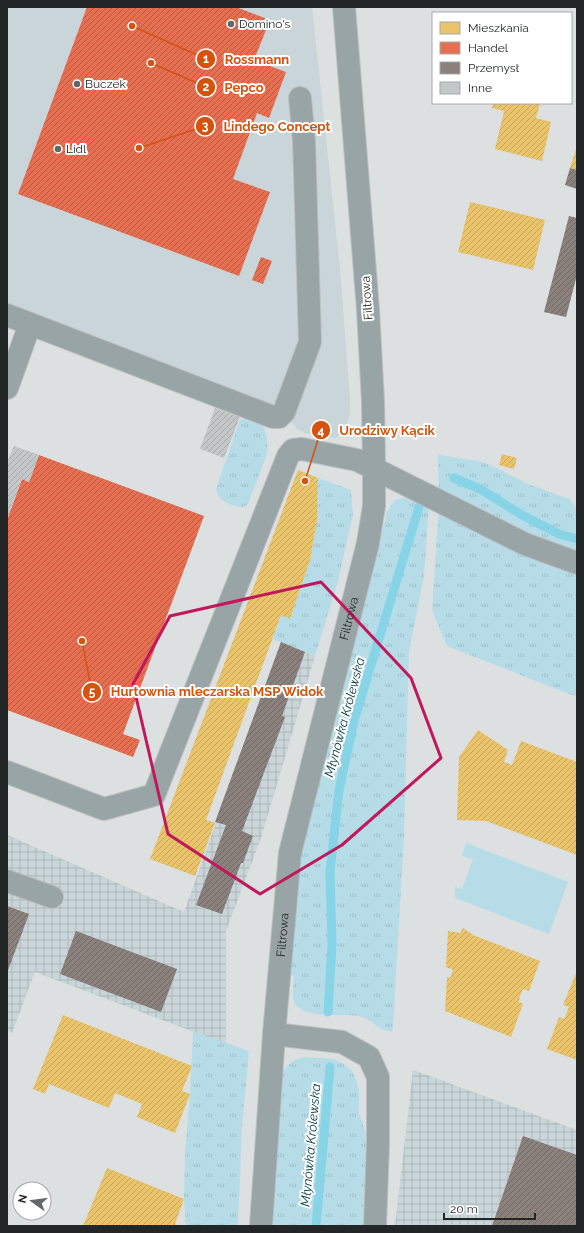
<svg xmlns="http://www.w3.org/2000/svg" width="584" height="1233" font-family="Raleway,sans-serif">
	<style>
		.built { fill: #c9d5d8 }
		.industrial { fill: url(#industrial-grid) }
		.grass { fill: url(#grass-tufts) }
		.green { fill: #b6dde7 }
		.homes { fill: url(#homes-hatch) }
		.shops { fill: url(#shops-hatch) }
		.industry { fill: url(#industry-hatch) }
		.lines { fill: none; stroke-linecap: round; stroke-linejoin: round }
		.stream { stroke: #87d4e7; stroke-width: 9 }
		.building { fill: url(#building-hatch) }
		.minor-casing { stroke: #bcbebf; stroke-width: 24 }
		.minor { stroke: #98a4a6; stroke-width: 22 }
		.marked { fill: none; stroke: #c2185b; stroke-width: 3; stroke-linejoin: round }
		.poi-dot { fill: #646768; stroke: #fff; stroke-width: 1.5 }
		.labels { text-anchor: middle; stroke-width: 4; stroke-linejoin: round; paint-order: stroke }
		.poi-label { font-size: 12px; fill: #232627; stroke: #fff; text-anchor: start }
		.street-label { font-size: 12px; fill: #232627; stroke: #fff }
		.water-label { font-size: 13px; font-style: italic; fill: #013742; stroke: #fff }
		.leader { fill: none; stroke: #d4540f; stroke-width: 1.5 }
		.callout-dot { fill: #d4540f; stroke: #fff; stroke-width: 1.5 }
		.mark-label { font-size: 12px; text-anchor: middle; font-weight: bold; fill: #fff }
		.callout-label { font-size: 13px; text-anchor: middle; font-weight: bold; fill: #d4540f; stroke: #fff; stroke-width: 4; stroke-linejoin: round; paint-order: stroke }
	</style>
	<defs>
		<pattern id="industrial-grid" width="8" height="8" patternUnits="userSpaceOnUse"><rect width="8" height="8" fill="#c9d5d8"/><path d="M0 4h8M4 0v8" fill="none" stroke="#acb7b9"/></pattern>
		<pattern id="grass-tufts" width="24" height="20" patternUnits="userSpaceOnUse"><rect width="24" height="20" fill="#b6dde7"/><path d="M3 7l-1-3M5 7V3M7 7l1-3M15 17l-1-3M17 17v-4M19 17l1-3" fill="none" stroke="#9cbec6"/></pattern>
		<pattern id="homes-hatch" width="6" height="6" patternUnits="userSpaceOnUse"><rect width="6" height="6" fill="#e9c46a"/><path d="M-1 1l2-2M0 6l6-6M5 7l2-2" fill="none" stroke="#c8a85c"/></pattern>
		<pattern id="shops-hatch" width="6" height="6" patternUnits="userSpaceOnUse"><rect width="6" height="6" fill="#e76f51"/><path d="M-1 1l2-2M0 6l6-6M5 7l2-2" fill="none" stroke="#bb5b43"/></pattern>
		<pattern id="industry-hatch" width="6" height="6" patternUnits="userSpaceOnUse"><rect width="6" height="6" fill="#8a817c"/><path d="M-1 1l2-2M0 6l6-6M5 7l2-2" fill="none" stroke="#706966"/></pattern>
		<pattern id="building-hatch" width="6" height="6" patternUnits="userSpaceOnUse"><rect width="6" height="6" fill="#c4c7c8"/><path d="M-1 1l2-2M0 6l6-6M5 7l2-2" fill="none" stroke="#a8abac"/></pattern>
	</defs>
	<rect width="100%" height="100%" fill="#dce0e1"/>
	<path class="built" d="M7,7H312L340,269L350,399V414L345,429L336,438L305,433L297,429L287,416L7,309Z"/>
	<g class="industrial">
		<path d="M281,642L315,656L261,838L226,931V1044L35,972L12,1033L7,1031V835L184,912Z"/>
		<path d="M413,1070L577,1130V1226H395Z"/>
	</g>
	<g class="grass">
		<path d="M246,418C250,419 256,420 259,422C268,429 268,445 267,454L248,504L243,507C232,506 218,502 216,489L240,420Z"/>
		<path d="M438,455L479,461L495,467L530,485L570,499L577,510V697L447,646L432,610L439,506Z"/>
		<path d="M318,478L351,490L353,515L338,581L315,656L273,639L281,615L290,619L310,560L317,521Z"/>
		<path d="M411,496L429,505L424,576L409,651L404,835L393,1028L392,1032C388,1031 383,1030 380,1028C371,1022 370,1019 358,1016C342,1013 297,1021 293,998C292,991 294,983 294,976L286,974L292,953L302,854L327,748L349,665L387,512L395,500Z"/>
		<path d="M193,1031L249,1051L242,1127L238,1226H186L184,1199L185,1154L190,1094Z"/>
		<path d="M304,1057L334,1059L345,1065L352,1071L357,1082L359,1092V1114L370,1145L367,1226H272L279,1080C285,1067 289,1061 304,1057Z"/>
	</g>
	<path class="green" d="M466,843L568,882L549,934L455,898V887L462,889L473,859L462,856Z"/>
	<g class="homes">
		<path d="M493,103H540L536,118L551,122L542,161L495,149L504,111L492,108Z"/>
		<path d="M577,146V170L570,168Z"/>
		<path d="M470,202L545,220L533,270L458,252Z"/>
		<path d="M502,454L517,458L514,469L499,465Z"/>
		<path d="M298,470L318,478L317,521L310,560L290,619L281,615L206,820L215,823L195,876L150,859Z"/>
		<path d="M478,730L508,750L504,762L512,765L521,741L577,762V855L486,821L457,820L459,757Z"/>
		<path d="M463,928L473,935L540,961L529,991L523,989L520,996L519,1002L523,1004L511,1037L445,1011L447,977L450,978L453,970L446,967L448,931L460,933Z"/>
		<path d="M576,973H577V1060L547,1049L559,1017L564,1019L569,1007L563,1005Z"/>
		<path d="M63,1015L192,1066L182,1091L190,1094L175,1133L137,1117L142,1104L115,1093L109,1108L49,1084L45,1094L33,1089Z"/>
		<path d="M107,1168L184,1199L175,1224L180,1226H83Z"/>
	</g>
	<g class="shops">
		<path d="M87,7H236L270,20L254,60L286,72L269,118L257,113L233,179L270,192L239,276L18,194Z"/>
		<path d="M261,257L272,261L263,284L252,280Z"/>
		<path d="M39,455L204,516L123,734L140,740L133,757L7,710V520L22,479L29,482Z"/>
	</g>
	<g class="industry">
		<path d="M570,168L577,170V189L565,185Z"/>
		<path d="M569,216L577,218V275L566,317L544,312Z"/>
		<path d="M281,642L305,652L282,716L285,717L242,831L253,836L243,863H241L222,914L196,905L226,825L215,822Z"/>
		<path d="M7,906L29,914L7,973Z"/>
		<path d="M76,931L177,969L161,1012L60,974Z"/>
		<path d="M523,1136L577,1155V1226H492Z"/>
	</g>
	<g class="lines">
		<g class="stream">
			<path d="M454,478L480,489L522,515L559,534L577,539"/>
			<path d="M328,1012L332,945L330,871L339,790L354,721L419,507"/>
			<path d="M316,1226L330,1067"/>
		</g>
	</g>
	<g class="building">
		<path d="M215,408L240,417L224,458L200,449Z"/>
		<path d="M14,446L39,455L29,482L22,479L7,520V463Z"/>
	</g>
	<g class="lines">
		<defs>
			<g id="minor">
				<path d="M7,315L273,417H279L284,412L310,342L304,141L300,98"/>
				<path d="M7,388L30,324"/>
				<path d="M7,772L104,809L154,795L288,456L293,450L302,449L357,460L525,544L577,563"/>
				<path d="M7,881L52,897"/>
				<path d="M274,1034L342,1042L369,1057L378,1077V1143L375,1226"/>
				<path id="s1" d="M261,1226L274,1034L290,853L368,543L374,506V468L373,402L368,310L344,7"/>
			</g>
		</defs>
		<use href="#minor" class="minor-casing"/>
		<use href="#minor" class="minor"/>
	</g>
	<path class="marked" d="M321,582L411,678L441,758L342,845L260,894L168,834L133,684L170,616Z"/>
	<g class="poi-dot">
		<circle cx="231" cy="24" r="4"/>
		<circle cx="77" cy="84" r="4"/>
		<circle cx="58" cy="149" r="4"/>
	</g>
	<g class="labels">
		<g class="poi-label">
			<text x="239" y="28">Domino's</text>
			<text x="85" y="88">Buczek</text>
			<text x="66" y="153">Lidl</text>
		</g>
		<g class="street-label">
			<text transform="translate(367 298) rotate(-94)" y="4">Filtrowa</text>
			<text dy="4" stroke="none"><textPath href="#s1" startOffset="616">Filtrowa</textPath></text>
			<text dy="4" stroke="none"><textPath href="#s1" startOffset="292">Filtrowa</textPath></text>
		</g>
		<g class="water-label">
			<text transform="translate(344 717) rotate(-75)" y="5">Młynówka Królewska</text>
			<text transform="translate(310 1145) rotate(-85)" y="5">Młynówka Królewska</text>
		</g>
	</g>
	<path class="leader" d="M132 26L206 59M151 63L206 87M139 148L205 126M305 481L321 430M82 641L92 692"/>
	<g class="callout-dot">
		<circle cx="132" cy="26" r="4"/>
		<circle cx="151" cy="63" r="4"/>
		<circle cx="139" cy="148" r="4"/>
		<circle cx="305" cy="481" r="4"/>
		<circle cx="82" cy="641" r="4"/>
		<circle cx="206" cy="59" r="10"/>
		<circle cx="206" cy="87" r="10"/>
		<circle cx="205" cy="126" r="10"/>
		<circle cx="321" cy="430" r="10"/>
		<circle cx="92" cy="692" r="10"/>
	</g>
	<g class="mark-label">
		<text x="206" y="63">1</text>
		<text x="206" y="91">2</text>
		<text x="205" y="130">3</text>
		<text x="321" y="435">4</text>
		<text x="92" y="696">5</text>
	</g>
	<g class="callout-label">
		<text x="257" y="64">Rossmann</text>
		<text x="244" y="92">Pepco</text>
		<text x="277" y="131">Lindego Concept</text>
		<text x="387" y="435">Urodziwy Kącik</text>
		<text x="217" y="696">Hurtownia mleczarska MSP Widok</text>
	</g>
	<rect width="584" height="1233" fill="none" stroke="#232627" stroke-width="16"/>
	<rect x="432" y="12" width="140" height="92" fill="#ffffff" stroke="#a7a8a9"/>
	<rect x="440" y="22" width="20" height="12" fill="#e9c46a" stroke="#a7a8a9"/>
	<text x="468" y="32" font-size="12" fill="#232627">Mieszkania</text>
	<rect x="440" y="42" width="20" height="12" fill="#e76f51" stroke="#a7a8a9"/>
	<text x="468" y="52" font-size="12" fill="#232627">Handel</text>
	<rect x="440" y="62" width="20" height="12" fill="#8a817c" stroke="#a7a8a9"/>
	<text x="468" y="72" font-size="12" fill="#232627">Przemysł</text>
	<rect x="440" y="82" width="20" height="12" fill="#c4c7c8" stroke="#a7a8a9"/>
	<text x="468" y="92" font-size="12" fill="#232627">Inne</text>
	<g transform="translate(32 1201) rotate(284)"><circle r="19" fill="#ffffff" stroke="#a7a8a9"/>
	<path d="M0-3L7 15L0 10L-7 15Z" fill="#646768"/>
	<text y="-6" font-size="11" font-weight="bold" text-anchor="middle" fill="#232627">N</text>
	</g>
	<path d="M444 1213v6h91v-6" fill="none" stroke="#232627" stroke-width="2"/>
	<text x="450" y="1213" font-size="12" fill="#232627" stroke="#ffffff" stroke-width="3" paint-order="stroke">20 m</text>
</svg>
